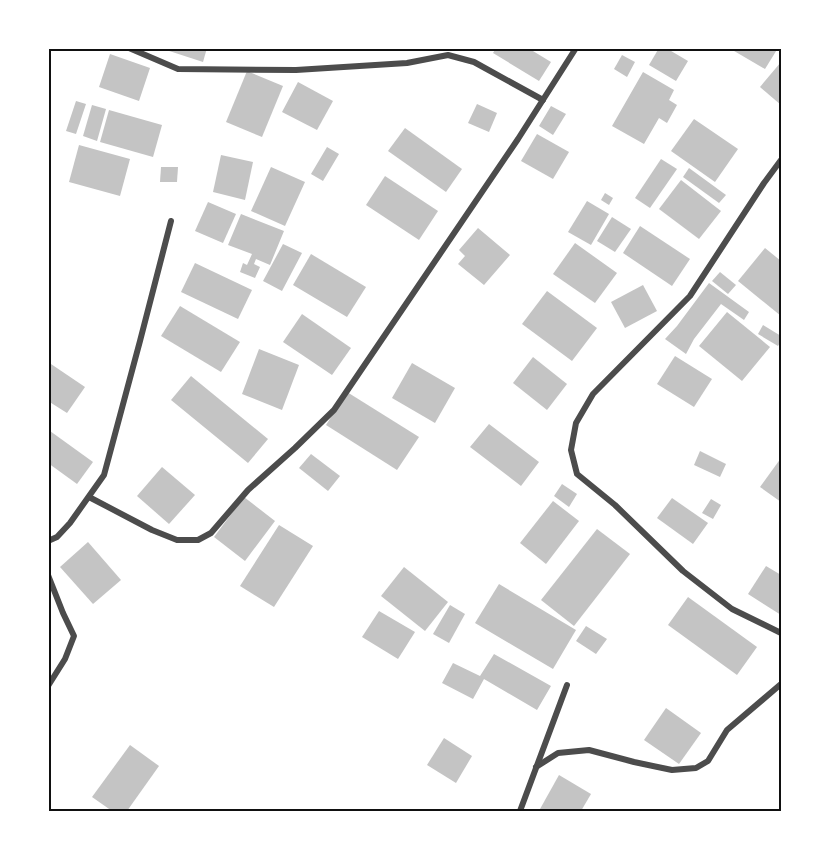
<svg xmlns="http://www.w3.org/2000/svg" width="829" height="859" font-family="Cabin,sans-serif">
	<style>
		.building { fill: #c4c4c4 }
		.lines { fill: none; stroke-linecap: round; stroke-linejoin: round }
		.minor { stroke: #4c4c4c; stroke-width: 6 }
		.neatline { fill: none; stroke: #111; stroke-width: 2 }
	</style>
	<rect width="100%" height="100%" fill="#fff"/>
	<g class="building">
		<path d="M160,48H207L203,62Z"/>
		<path d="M496,48H528L551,62L539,81L493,53Z"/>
		<path d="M659,48H666L688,61L676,81L649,65Z"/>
		<path d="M729,48H778L765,69Z"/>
		<path d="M110,54L150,68L139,101L99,87Z"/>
		<path d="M622,55L635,62L627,77L614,69Z"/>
		<path d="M781,62V105L760,87Z"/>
		<path d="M247,71L283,86L262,137L226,122Z"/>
		<path d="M643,72L674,90L669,100L677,105L667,123L659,118L644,144L612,126Z"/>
		<path d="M298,82L333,101L317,130L282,112Z"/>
		<path d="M76,101L86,104L76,134L66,131Z"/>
		<path d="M477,104L497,113L489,132L468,123Z"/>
		<path d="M92,105L106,109L97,141L83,136Z"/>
		<path d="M551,106L566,114L553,135L539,126Z"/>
		<path d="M109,110L162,125L153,157L100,142Z"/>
		<path d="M694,119L738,149L715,182L671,151Z"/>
		<path d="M405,128L462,169L446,192L388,151Z"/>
		<path d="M537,134L569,152L553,179L521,161Z"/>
		<path d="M79,145L130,159L120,196L69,182Z"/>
		<path d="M327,147L339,154L323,181L311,174Z"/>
		<path d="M221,155L253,162L245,200L213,192Z"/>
		<path d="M661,159L677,169L650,208L635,198Z"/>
		<path d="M161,167H178L177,182H160Z"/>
		<path d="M271,167L305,182L285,226L251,211Z"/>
		<path d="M689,168L726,195L719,203L683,177Z"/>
		<path d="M385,176L438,211L419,240L366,205Z"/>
		<path d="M681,180L721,211L699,239L659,209Z"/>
		<path d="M605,193L613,198L609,205L601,200Z"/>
		<path d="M587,201L609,214L591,245L568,232Z"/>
		<path d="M208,202L236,214L223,243L195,231Z"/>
		<path d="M241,214L284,231L270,265L256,259L254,264L260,267L255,278L240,272L243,263L247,265L252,254L228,245Z"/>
		<path d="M612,217L631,229L615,252L597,241Z"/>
		<path d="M640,226L690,259L672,286L623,253Z"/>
		<path d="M478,228L510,255L484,285L458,264L465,256L459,250Z"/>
		<path d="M575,243L617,273L595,303L553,274Z"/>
		<path d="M283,244L302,253L282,291L263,281Z"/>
		<path d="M765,248L781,261V316L738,281Z"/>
		<path d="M311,254L366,287L347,317L293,285Z"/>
		<path d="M195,263L252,290L238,319L181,292Z"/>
		<path d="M720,272L736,285L728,294L712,281Z"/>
		<path d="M709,283L749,312L744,320L721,304L694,339L686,354L665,339L677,326Z"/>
		<path d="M643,285L657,311L625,328L611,302Z"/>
		<path d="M547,291L597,328L572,361L522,324Z"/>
		<path d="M180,306L240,342L221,372L161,336Z"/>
		<path d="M727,312L770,347L742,381L699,346Z"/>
		<path d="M302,314L351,348L332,375L283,342Z"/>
		<path d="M763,325L781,336V341L778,346L758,334Z"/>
		<path d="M259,349L299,365L282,410L242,394Z"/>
		<path d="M675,356L712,379L694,407L657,384Z"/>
		<path d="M533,357L567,384L547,410L513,383Z"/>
		<path d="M48,362L85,387L67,413L48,401Z"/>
		<path d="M412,363L455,388L435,423L392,398Z"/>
		<path d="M191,376L268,439L248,463L171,400Z"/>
		<path d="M347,392L419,437L397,470L326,425Z"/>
		<path d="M489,424L539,462L521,486L470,447Z"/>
		<path d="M50,431L93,462L77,484L48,463V433Z"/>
		<path d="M700,451L726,464L720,477L694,465Z"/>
		<path d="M311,454L340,476L328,491L299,468Z"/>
		<path d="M781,458V502L760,487Z"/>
		<path d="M162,467L195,495L169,524L137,496Z"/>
		<path d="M562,484L577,494L569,507L554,496Z"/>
		<path d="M244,497L275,521L245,561L214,537Z"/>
		<path d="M672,498L708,523L693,544L657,518Z"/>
		<path d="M711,499L721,505L713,519L702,513Z"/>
		<path d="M553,501L579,521L546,564L520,543Z"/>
		<path d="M279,525L313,546L274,607L240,586Z"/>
		<path d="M597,529L630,554L574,626L541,600Z"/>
		<path d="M88,542L121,580L93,604L60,567Z"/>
		<path d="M766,566L781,575V615L748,594Z"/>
		<path d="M404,567L448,602L425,631L381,596Z"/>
		<path d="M499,584L576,630L553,669L475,623Z"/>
		<path d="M688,597L757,647L737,675L668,625Z"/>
		<path d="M450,605L465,614L449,643L433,634Z"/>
		<path d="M379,611L415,632L398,659L362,637Z"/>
		<path d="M586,626L607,639L596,654L576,641Z"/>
		<path d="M494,654L551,686L537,710L484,679L473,699L442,683L453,663L480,676Z"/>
		<path d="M666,708L701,733L679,764L644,740Z"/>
		<path d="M444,738L472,756L456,783L427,765Z"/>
		<path d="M130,745L159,766L127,811H112L92,797Z"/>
		<path d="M559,775L591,794L581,811H543L540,809Z"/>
	</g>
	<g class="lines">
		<g class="minor">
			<path d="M129,48L178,69L296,70L407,63L448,55L474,62L543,100"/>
			<path d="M781,160L764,183L690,296L593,394L576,423L571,450L577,474L615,505L683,571L732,609L781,633"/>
			<path d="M89,497L152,530L177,540H198L211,533L248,490L295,448L334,410L518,139L576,48"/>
			<path d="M48,541L57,537L70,523L104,475L140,341L171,221"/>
			<path d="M48,575L63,613L74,636L65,659L48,686"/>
			<path d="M536,767L558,753L589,750L634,762L672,770L696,768L708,761L727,730L781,684"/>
			<path d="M520,811L567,685"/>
		</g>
	</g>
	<rect width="829" height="859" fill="none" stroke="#ffffff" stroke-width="99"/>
	<rect x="50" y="50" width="730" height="760" class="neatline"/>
</svg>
